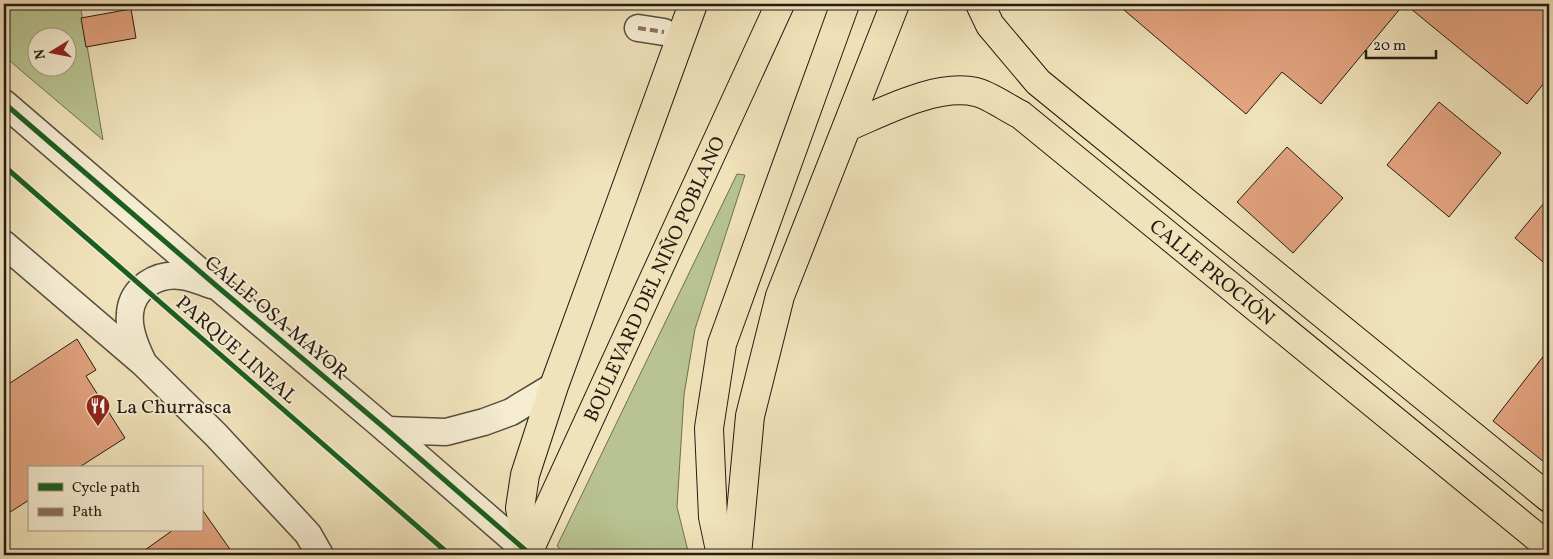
<svg xmlns="http://www.w3.org/2000/svg" width="1553" height="559" font-family="Vollkorn,serif">
	<style>
		.green { fill: #b8c391; stroke: #6e6f52; fill-rule: evenodd }
		.building { fill: #e2a37f; stroke: #251b13 }
		.lines { fill: none; stroke-linecap: round; stroke-linejoin: round }
		.minor-casing { stroke: #584d3d; stroke-width: 29 }
		.major-casing { stroke: #251b13; stroke-width: 30 }
		.minor { stroke: #f5ecd2; stroke-width: 26 }
		.major { stroke: #f0e2ba; stroke-width: 28 }
		.quiet { stroke: #8d6e63; stroke-width: 4; stroke-dasharray: 8 4; stroke-linecap: butt }
		.cycleway-casing { stroke: #f5ecd2; stroke-width: 8 }
		.cycleway { stroke: #1b5e20; stroke-width: 5 }
		.labels { text-anchor: middle; stroke-width: 4; stroke-linejoin: round; paint-order: stroke }
		.street-label { font-size: 20px; fill: #251b13; stroke: #f5ecd2 }
		.poi-label { font-size: 20px; fill: #251b13; stroke: #f5ecd2; text-anchor: start }
	</style>
	<rect width="100%" height="100%" fill="#f0e2ba"/>
	<filter id="stains"><feTurbulence type="fractalNoise" baseFrequency=".004" numOctaves="4"/><feColorMatrix values="0 0 0 0 .2 0 0 0 0 .09 0 0 0 0 .02 0 0 0 .5 -.17"/></filter>
	<radialGradient id="worn" r=".72"><stop offset=".6" stop-color="#630" stop-opacity="0"/><stop offset="1" stop-color="#630" stop-opacity=".3"/></radialGradient>
	<g class="green">
		<path d="M4,4H80L103,140L4,56ZM38,38H68V68H38Z"/>
		<path d="M737,174L745,175L695,329L684,395L677,507L689,555H567L557,546Z"/>
	</g>
	<g class="building">
		<path d="M1117,4H1404L1321,104L1282,72L1246,114Z"/>
		<path d="M1405,4H1549V77L1527,104Z"/>
		<path d="M131,9L136,38L86,47L81,18Z"/>
		<path d="M1439,102L1501,153L1449,217L1387,165Z"/>
		<path d="M1287,147L1343,198L1293,253L1237,202Z"/>
		<path d="M1549,197V267L1515,238Z"/>
		<path d="M77,339L96,370L86,376L125,438L78,468H29V500L4,516V387Z"/>
		<path d="M1549,349V466L1493,421Z"/>
		<path d="M201,508L234,555H138L173,530H201Z"/>
	</g>
	<g class="lines">
		<defs>
			<g id="minor">
				<path d="M638,28L664,32"/>
				<path d="M4,103L219,288L387,430L531,555"/>
				<path d="M4,244L144,364L216,435L308,534L320,555"/>
				<path d="M143,362C136,348 128,330 130,313C132,288 157,273 181,276C191,277 201,281 211,285"/>
				<path d="M387,430L446,432L484,422L511,412L554,386"/>
			</g>
			<g id="major">
				<path d="M980,4L990,25L1038,82L1549,498"/>
				<path id="s1" d="M847,127C883,112 936,83 976,92C987,94 1009,109 1021,115L1549,547"/>
				<path d="M528,553L520,508L525,475L554,386L693,4"/>
				<path id="s2" d="M527,555L780,4"/>
				<path d="M721,555L713,517L709,428L722,344L845,4"/>
				<path d="M737,555L750,416L780,296L895,4"/>
			</g>
		</defs>
		<use href="#minor" class="minor-casing"/>
		<use href="#major" class="major-casing"/>
		<use href="#minor" class="minor"/>
		<use href="#major" class="major"/>
		<path class="quiet" d="M638,28L664,32"/>
		<defs>
			<g id="cycleway">
				<path d="M4,103L219,288L387,430L531,555"/>
				<path d="M4,166L450,555"/>
			</g>
		</defs>
		<use href="#cycleway" class="cycleway-casing"/>
		<use href="#cycleway" class="cycleway"/>
	</g>
	<defs>
		<symbol id="restaurant-pin" viewBox="-11 -11 22 30"><path d="M0 17L-7.5 6A9.5 9.5 0 1 1 7.5 6Z" fill="#8f2418" stroke="#f5ecd2"/><path d="M-5-6h1v4h1v-4h1v4h1v-4h1v5L-1.5 .5V6h-2V.5L-5-1ZM5-6V6H3V1.5H1.5Q1.5-4 5-6Z" fill="#fff"/></symbol>
	</defs>
	<g fill-rule="evenodd">
		<use href="#restaurant-pin" x="84" y="392" width="28" height="38"/>
	</g>
	<g class="labels">
		<g class="street-label">
			<text dy="7" stroke="none"><textPath href="#s1" startOffset="434">CALLE PROCIÓN</textPath></text>
			<text dy="7" stroke="none"><textPath href="#s2" startOffset="304">BOULEVARD DEL NIÑO POBLANO</textPath></text>
			<text transform="translate(277 317) rotate(40)" y="7">CALLE OSA MAYOR</text>
			<text transform="translate(237 349) rotate(41)" y="7">PARQUE LINEAL</text>
		</g>
		<g class="poi-label">
			<text x="116" y="413">La Churrasca</text>
		</g>
	</g>
	<rect width="1553" height="559" fill="none" stroke="#f0e2ba" stroke-width="20"/>
	<rect x="5" y="5" width="1543" height="549" fill="none" stroke="#251b13" stroke-width="2.5"/>
	<rect x="10" y="10" width="1533" height="539" fill="none" stroke="#251b13"/>
	<rect x="28" y="466" width="175" height="65" fill="#f5ecd2" stroke="#a29886"/>
	<rect x="38" y="483" width="25" height="8" fill="#1b5e20" stroke="#a29886"/>
	<text x="72" y="492" font-size="15" fill="#251b13">Cycle path</text>
	<rect x="38" y="508" width="25" height="8" fill="#8d6e63" stroke="#a29886"/>
	<text x="72" y="516" font-size="15" fill="#251b13">Path</text>
	<g transform="translate(52 52) rotate(260)"><circle r="24" fill="#f5ecd2" stroke="#a29886"/>
	<path d="M0-4L9 19L0 12L-9 19Z" fill="#8f2418"/>
	<text y="-8" font-size="14" font-weight="bold" text-anchor="middle" fill="#251b13">N</text>
	</g>
	<path d="M1366 50v8h70v-8" fill="none" stroke="#251b13" stroke-width="2.5"/>
	<text x="1373" y="50" font-size="15" fill="#251b13" stroke="#f5ecd2" stroke-width="4" paint-order="stroke">20 m</text>
	<rect width="100%" height="100%" filter="url(#stains)"/>
	<rect width="100%" height="100%" fill="url(#worn)"/>
</svg>
